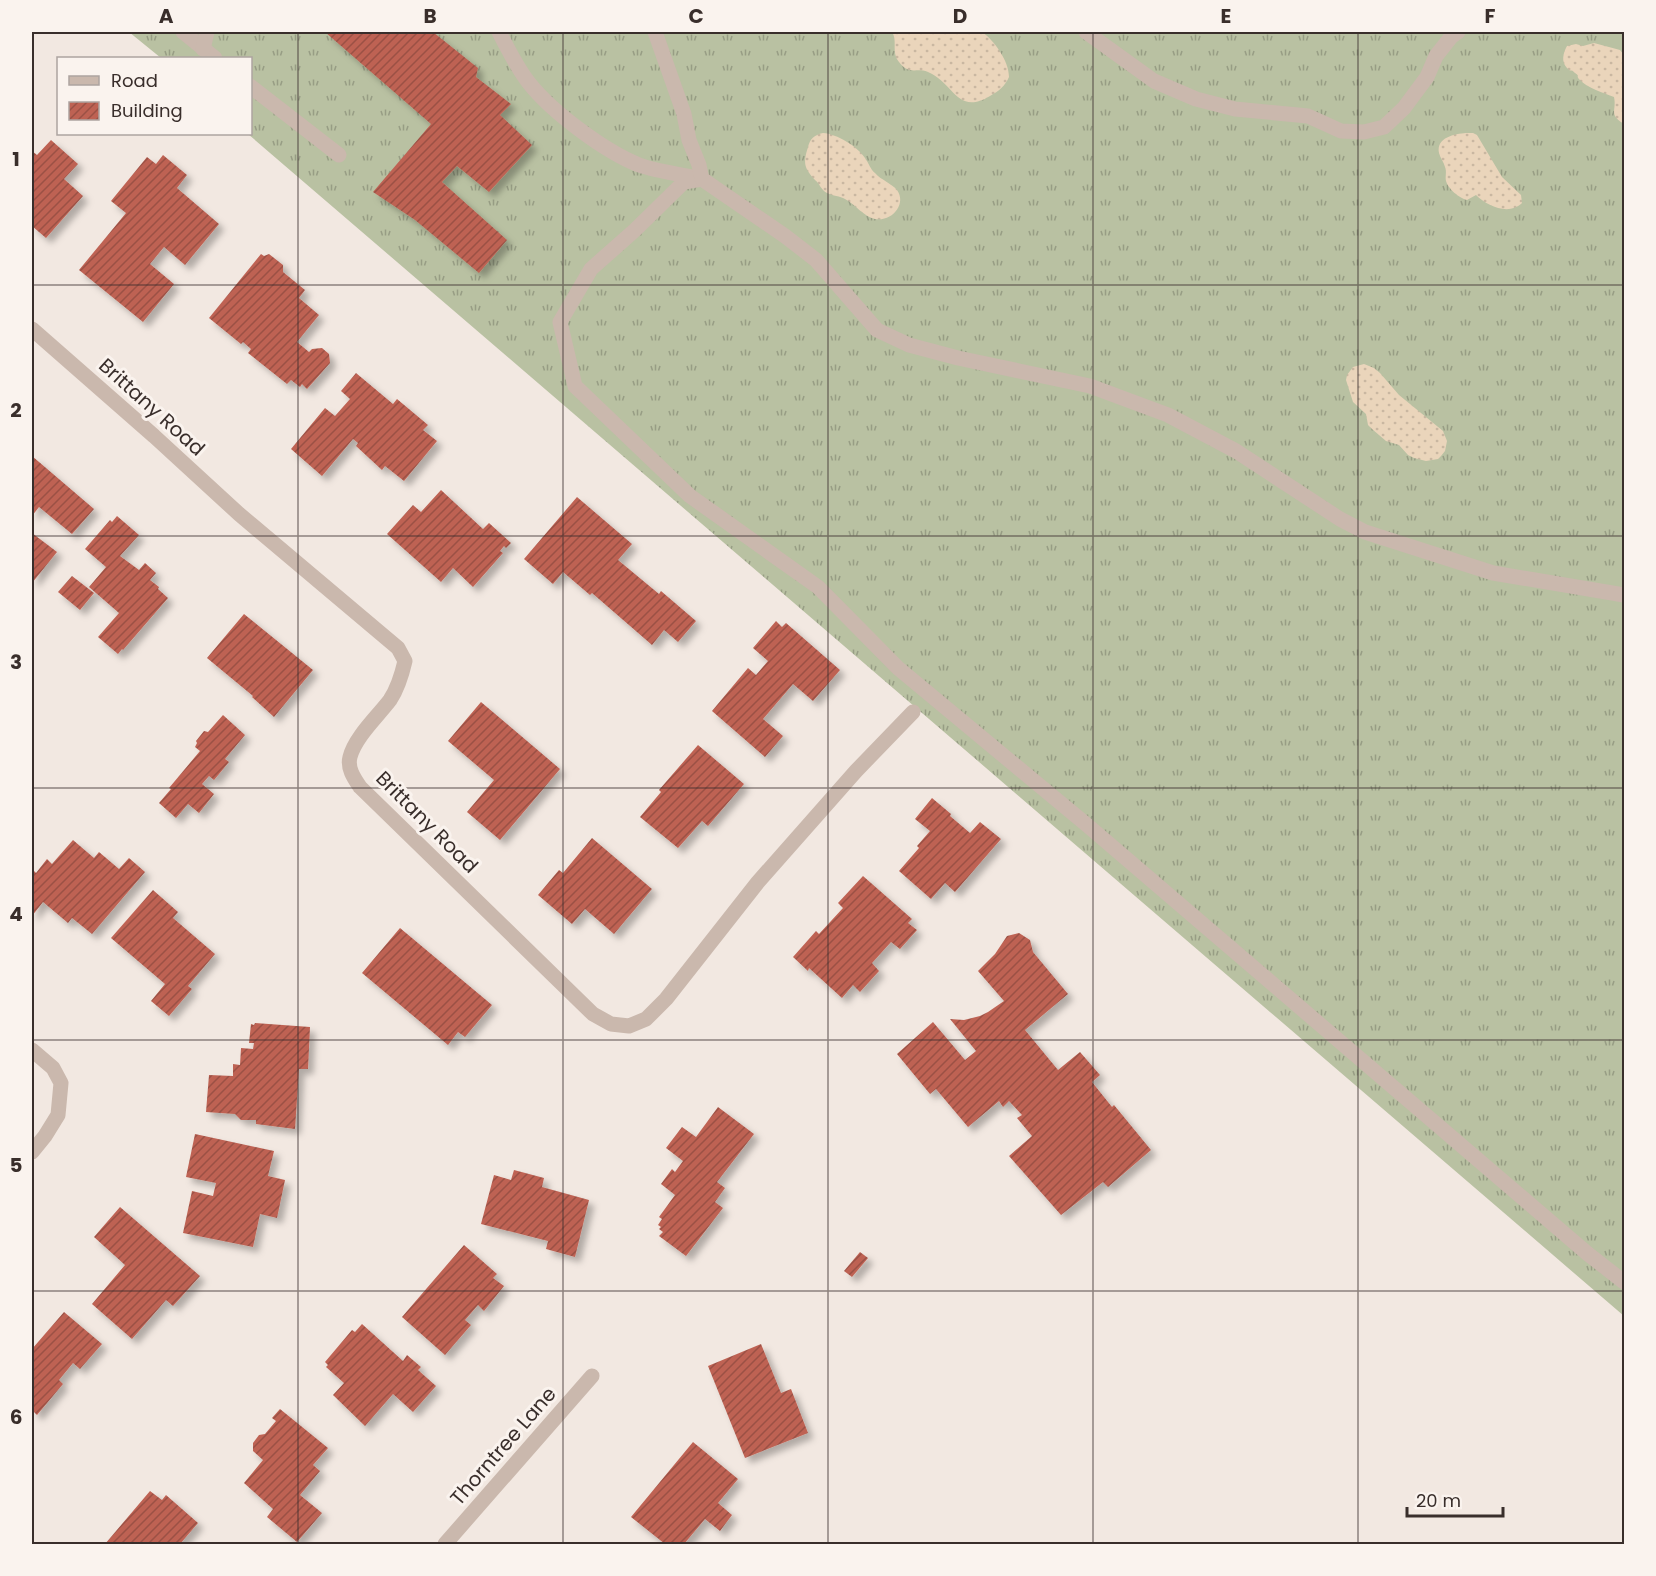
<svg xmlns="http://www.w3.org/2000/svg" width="1656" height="1576" font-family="Poppins,sans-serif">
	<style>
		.grass { fill: url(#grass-tufts) }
		.sand { fill: url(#sand-dots) }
		.building { fill: url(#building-hatch); filter: url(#shadow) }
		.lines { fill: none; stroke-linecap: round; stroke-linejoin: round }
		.service { stroke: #cab8ad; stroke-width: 15 }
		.minor { stroke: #cab8ad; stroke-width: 15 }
		.grid { fill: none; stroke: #392e2b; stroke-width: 1.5; stroke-opacity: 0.55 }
		.labels { text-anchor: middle; stroke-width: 6; stroke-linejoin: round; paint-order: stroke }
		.street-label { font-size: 20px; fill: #392e2b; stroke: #faf3ee }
		.neatline { fill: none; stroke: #392e2b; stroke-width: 2 }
		.grid-label { font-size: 20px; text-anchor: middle; font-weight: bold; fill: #392e2b }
	</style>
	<defs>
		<pattern id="grass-tufts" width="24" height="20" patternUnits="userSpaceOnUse" patternTransform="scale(1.5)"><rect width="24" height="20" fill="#b9c1a2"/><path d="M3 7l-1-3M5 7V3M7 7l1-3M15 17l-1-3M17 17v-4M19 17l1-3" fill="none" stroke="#979d84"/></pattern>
		<pattern id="sand-dots" width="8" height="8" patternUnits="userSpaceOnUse" patternTransform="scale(1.5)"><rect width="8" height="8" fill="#ead5bb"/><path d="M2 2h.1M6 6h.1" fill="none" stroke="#c9b7a1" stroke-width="1.8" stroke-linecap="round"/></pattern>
		<pattern id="building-hatch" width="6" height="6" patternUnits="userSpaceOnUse" patternTransform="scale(1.5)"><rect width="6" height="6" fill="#be6253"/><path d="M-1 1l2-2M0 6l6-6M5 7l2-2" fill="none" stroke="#9b5145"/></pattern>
		<filter id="shadow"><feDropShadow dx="5.5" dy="5.5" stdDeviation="3" flood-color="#0004"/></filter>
	</defs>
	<rect width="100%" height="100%" fill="#f2e8e1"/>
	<path class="grass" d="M129,32H1624V1316L248,134H250V58H161Z"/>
	<g class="sand">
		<path d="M892,32H982C994,40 1009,61 1009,77C1005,86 999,91 990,96C957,116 954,83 928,72C916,67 910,76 899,62C891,52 898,41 892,32Z"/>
		<path d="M1594,43L1620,50L1624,55V124C1608,114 1617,111 1614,97C1604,93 1587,88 1580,80C1575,75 1581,77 1575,73C1570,68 1572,73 1567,68C1561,62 1563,53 1567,46L1576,44L1583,46Z"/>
		<path d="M823,133C837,134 857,146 865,158C869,163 870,169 875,173C881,180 891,183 897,190C907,204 892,222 875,219C864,217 855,204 845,199C840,196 833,196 827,193C821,190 820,184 815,180C804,168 803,163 808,147C810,139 814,135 823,133Z"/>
		<path d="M1466,133H1473L1477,135L1502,177L1521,195L1522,203C1509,216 1487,206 1476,195L1467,200C1459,198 1448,189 1446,181C1445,176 1447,172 1445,167C1444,162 1440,158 1439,153C1436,137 1455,134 1466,133Z"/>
		<path d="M1364,364L1374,368L1380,373L1399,395L1443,431L1447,441L1445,451L1441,456L1438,459L1426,461L1414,458L1408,455L1399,445L1386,441L1372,429L1368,425L1366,414L1353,402L1346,380L1347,375L1353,367Z"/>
	</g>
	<g class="building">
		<path d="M325,32H433L478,68L476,77L511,104L500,115L532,145L489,192L457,166L442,182L507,240L479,273L415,220L373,192L431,124Z"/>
		<path d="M51,140L78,164L64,179L83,196L46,238L32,226V151L37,155Z"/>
		<path d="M163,155L187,175L177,188L219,224L185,265L164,247L150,264L174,284L143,322L79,270L126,213L111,201L147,157L156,164Z"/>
		<path d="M261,254L264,256L269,254L283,265V272L305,290L299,298L319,315L297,342L309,352L312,349L322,348L329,354L330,363L307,389L302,384L300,387L291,380L287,384L248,353L251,349L243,342L241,344L209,318Z"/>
		<path d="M356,373L393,404L397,399L428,425L423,430L437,441L404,481L385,466L382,470L356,446L358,443L353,439L322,476L291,449L325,408L335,416L350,399L341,391Z"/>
		<path d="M32,456L94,509L72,534L39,507L32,516Z"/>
		<path d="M441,490L483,529L489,523L511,543L506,548L504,546L500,551L503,553L473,587L453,568L441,582L387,534L413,505L421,512Z"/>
		<path d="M577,497L632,544L618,560L659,594L661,591L696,621L678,642L664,630L652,645L592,593L590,595L563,572L553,584L524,559Z"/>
		<path d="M117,516L139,535L120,556L139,570L145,563L156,573L150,580L159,587L158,589L168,598L123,650L122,649L118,654L98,637L119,613L89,587L106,567L85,549L110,520L112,522Z"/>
		<path d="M32,533L57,552L32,583Z"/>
		<path d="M72,576L94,593L80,610L58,592Z"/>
		<path d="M244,614L313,670L274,717L252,697L253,696L207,658Z"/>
		<path d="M776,621L782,627L786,623L840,670L813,701L793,684L763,719L783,736L765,757L712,711L748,668L756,675L768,661L753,648Z"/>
		<path d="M481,702L560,769L500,840L467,812L494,780L448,741Z"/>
		<path d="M223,715L245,735L225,759L229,762L214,780L209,776L202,784L214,794L199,813L188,804L176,818L159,803L171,789L169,788L200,751L195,747L197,743L196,741L204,731L208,732Z"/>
		<path d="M698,745L744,784L708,826L702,821L678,848L640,817L661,792L659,790Z"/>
		<path d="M932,798L951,814L950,816L970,833L980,822L1001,839L955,892L945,883L931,899L899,871L919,848L917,846L930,831L915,819Z"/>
		<path d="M592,838L652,889L614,934L585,909L572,924L538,895L559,870L563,873Z"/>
		<path d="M73,840L94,858L99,852L119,869L129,858L145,872L92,934L72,918L68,923L43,902L32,916V869L36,873L47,859L52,864Z"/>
		<path d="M863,876L912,919L908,923L917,930L900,949L891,942L872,963L879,971L860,992L853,985L842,998L809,968L808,971L793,957L816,931L819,934L843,908L838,903Z"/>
		<path d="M153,890L178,912L173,918L215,954L188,986L192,989L169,1016L151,1001L165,984L111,938Z"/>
		<path d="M400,928L492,1005L465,1037L458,1032L448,1045L362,973Z"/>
		<path d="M1019,933L1030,940L1033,952L1068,994L1025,1030L1058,1070L1080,1052L1100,1075L1092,1082L1112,1107L1114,1105L1151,1150L1108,1187L1103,1182L1061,1215L1009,1156L1032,1136L1017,1118L1022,1115L1009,1101L1003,1107L999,1101L968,1127L936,1089L930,1094L897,1054L933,1022L965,1060L976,1051L950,1019L964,1020L980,1016L988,1012L1004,1001L978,971L995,954L1007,936Z"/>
		<path d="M255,1023L310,1027L308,1069H299L295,1129L256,1124V1120H241L235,1114L206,1112L209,1075L233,1076V1064L240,1065L241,1048L253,1049L254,1043H249L251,1024L254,1025Z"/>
		<path d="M718,1107L754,1134L717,1182L725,1188L715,1202L723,1208L686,1256L659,1236L663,1232L659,1229L661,1227L658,1225L662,1219L659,1217L675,1195L661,1184L672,1169L675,1172L683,1161L666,1148L682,1127L696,1137Z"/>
		<path d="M195,1134L274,1151L268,1176L285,1180L277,1218L260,1214L253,1247L183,1233L192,1191L213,1196L216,1183L186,1177Z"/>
		<path d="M514,1170L544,1178L542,1187L589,1200L575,1257L546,1249L548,1241L481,1224L494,1175L511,1180Z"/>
		<path d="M120,1207L200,1276L173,1306L166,1300L132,1339L92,1304L125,1265L94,1237Z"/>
		<path d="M464,1245L497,1274L493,1278L504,1286L484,1311L478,1305L465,1320L471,1325L445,1355L402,1317Z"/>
		<path d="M860,1252L868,1258L852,1277L844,1271Z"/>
		<path d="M64,1312L102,1344L80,1369L73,1363L59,1380L63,1384L37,1415L32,1410V1349Z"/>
		<path d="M362,1324L403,1361L407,1355L421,1367L418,1370L436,1386L413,1412L393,1394L365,1426L333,1395L344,1383L326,1367L328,1365L325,1362L352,1330L355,1332Z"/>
		<path d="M761,1344L781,1393L791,1389L808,1433L745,1458L708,1366Z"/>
		<path d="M280,1409L328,1448L313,1465L320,1471L300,1495L322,1513L297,1542L267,1517L273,1509L244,1483L263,1460L253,1451V1443L259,1435L265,1434L276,1421L272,1418Z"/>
		<path d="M693,1442L738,1479L718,1503L732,1515L720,1531L705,1519L684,1544H665L631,1517Z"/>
		<path d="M150,1491L162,1500L166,1495L198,1523L180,1544H105Z"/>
	</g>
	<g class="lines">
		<g class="service">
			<path d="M183,32L215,58"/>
			<path d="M499,32C508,49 517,68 529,83C552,112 604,151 639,165C656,171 683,175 702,179L684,182L635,230L591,269L560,322L575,386L690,496L818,587L898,668L1087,825L1588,1254L1624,1282"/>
			<path d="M655,32L684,114L689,140L699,165L702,179L785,236L816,260L877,330L909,345L958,358L1090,386L1168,415L1236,451L1340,519L1365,532L1493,573L1624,595"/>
			<path d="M1086,32L1154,81L1196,99L1235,109L1308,116L1341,131L1364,132L1384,127L1404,108L1427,77L1436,56L1451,37L1458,32"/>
			<path d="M203,49L207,32"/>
			<path d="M250,86L339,155"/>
		</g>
		<g class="minor">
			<path d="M32,329L154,436L239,514L398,648L405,661C402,674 398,688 390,700C378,716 355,737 350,757C347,768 354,778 360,787L593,1014L611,1024L629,1026L646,1019L666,999L758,882L856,771L913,712"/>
			<path d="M32,1050L53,1068L61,1083L58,1115L45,1136L32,1152"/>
			<path d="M445,1544L592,1376"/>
		</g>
	</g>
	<path class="grid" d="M298,32V1544M563,32V1544M828,32V1544M1093,32V1544M1358,32V1544M32,285H1624M32,536H1624M32,788H1624M32,1040H1624M32,1291H1624"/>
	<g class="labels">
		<g class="street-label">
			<text transform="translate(152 407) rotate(42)" y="7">Brittany Road</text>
			<text transform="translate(427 822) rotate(45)" y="7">Brittany Road</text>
			<text transform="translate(503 1446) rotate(-49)" y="7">Thorntree Lane</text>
		</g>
	</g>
	<rect width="1656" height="1576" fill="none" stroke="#faf3ee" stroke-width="66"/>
	<rect x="57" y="57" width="195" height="78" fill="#faf3ee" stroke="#ada4a0" stroke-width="1.5"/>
	<rect x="69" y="76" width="30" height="9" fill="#cab8ad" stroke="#ada4a0" stroke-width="1.5"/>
	<text x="111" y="87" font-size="18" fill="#392e2b">Road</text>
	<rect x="69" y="102" width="30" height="18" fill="url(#building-hatch)" stroke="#ada4a0" stroke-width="1.5"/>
	<text x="111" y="117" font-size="18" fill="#392e2b">Building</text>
	<path d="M1407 1507v9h96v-9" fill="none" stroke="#392e2b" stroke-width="3"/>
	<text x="1416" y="1507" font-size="18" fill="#392e2b" stroke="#faf3ee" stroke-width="4.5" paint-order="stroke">20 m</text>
	<rect x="33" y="33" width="1590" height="1510" class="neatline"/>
	<g class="grid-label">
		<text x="166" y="23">A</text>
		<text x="430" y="23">B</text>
		<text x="696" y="23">C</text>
		<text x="960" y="23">D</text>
		<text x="1226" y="23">E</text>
		<text x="1490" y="23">F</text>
		<text x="16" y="166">1</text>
		<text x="16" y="417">2</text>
		<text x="16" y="669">3</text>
		<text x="16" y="921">4</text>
		<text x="16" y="1172">5</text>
		<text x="16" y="1424">6</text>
	</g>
</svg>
